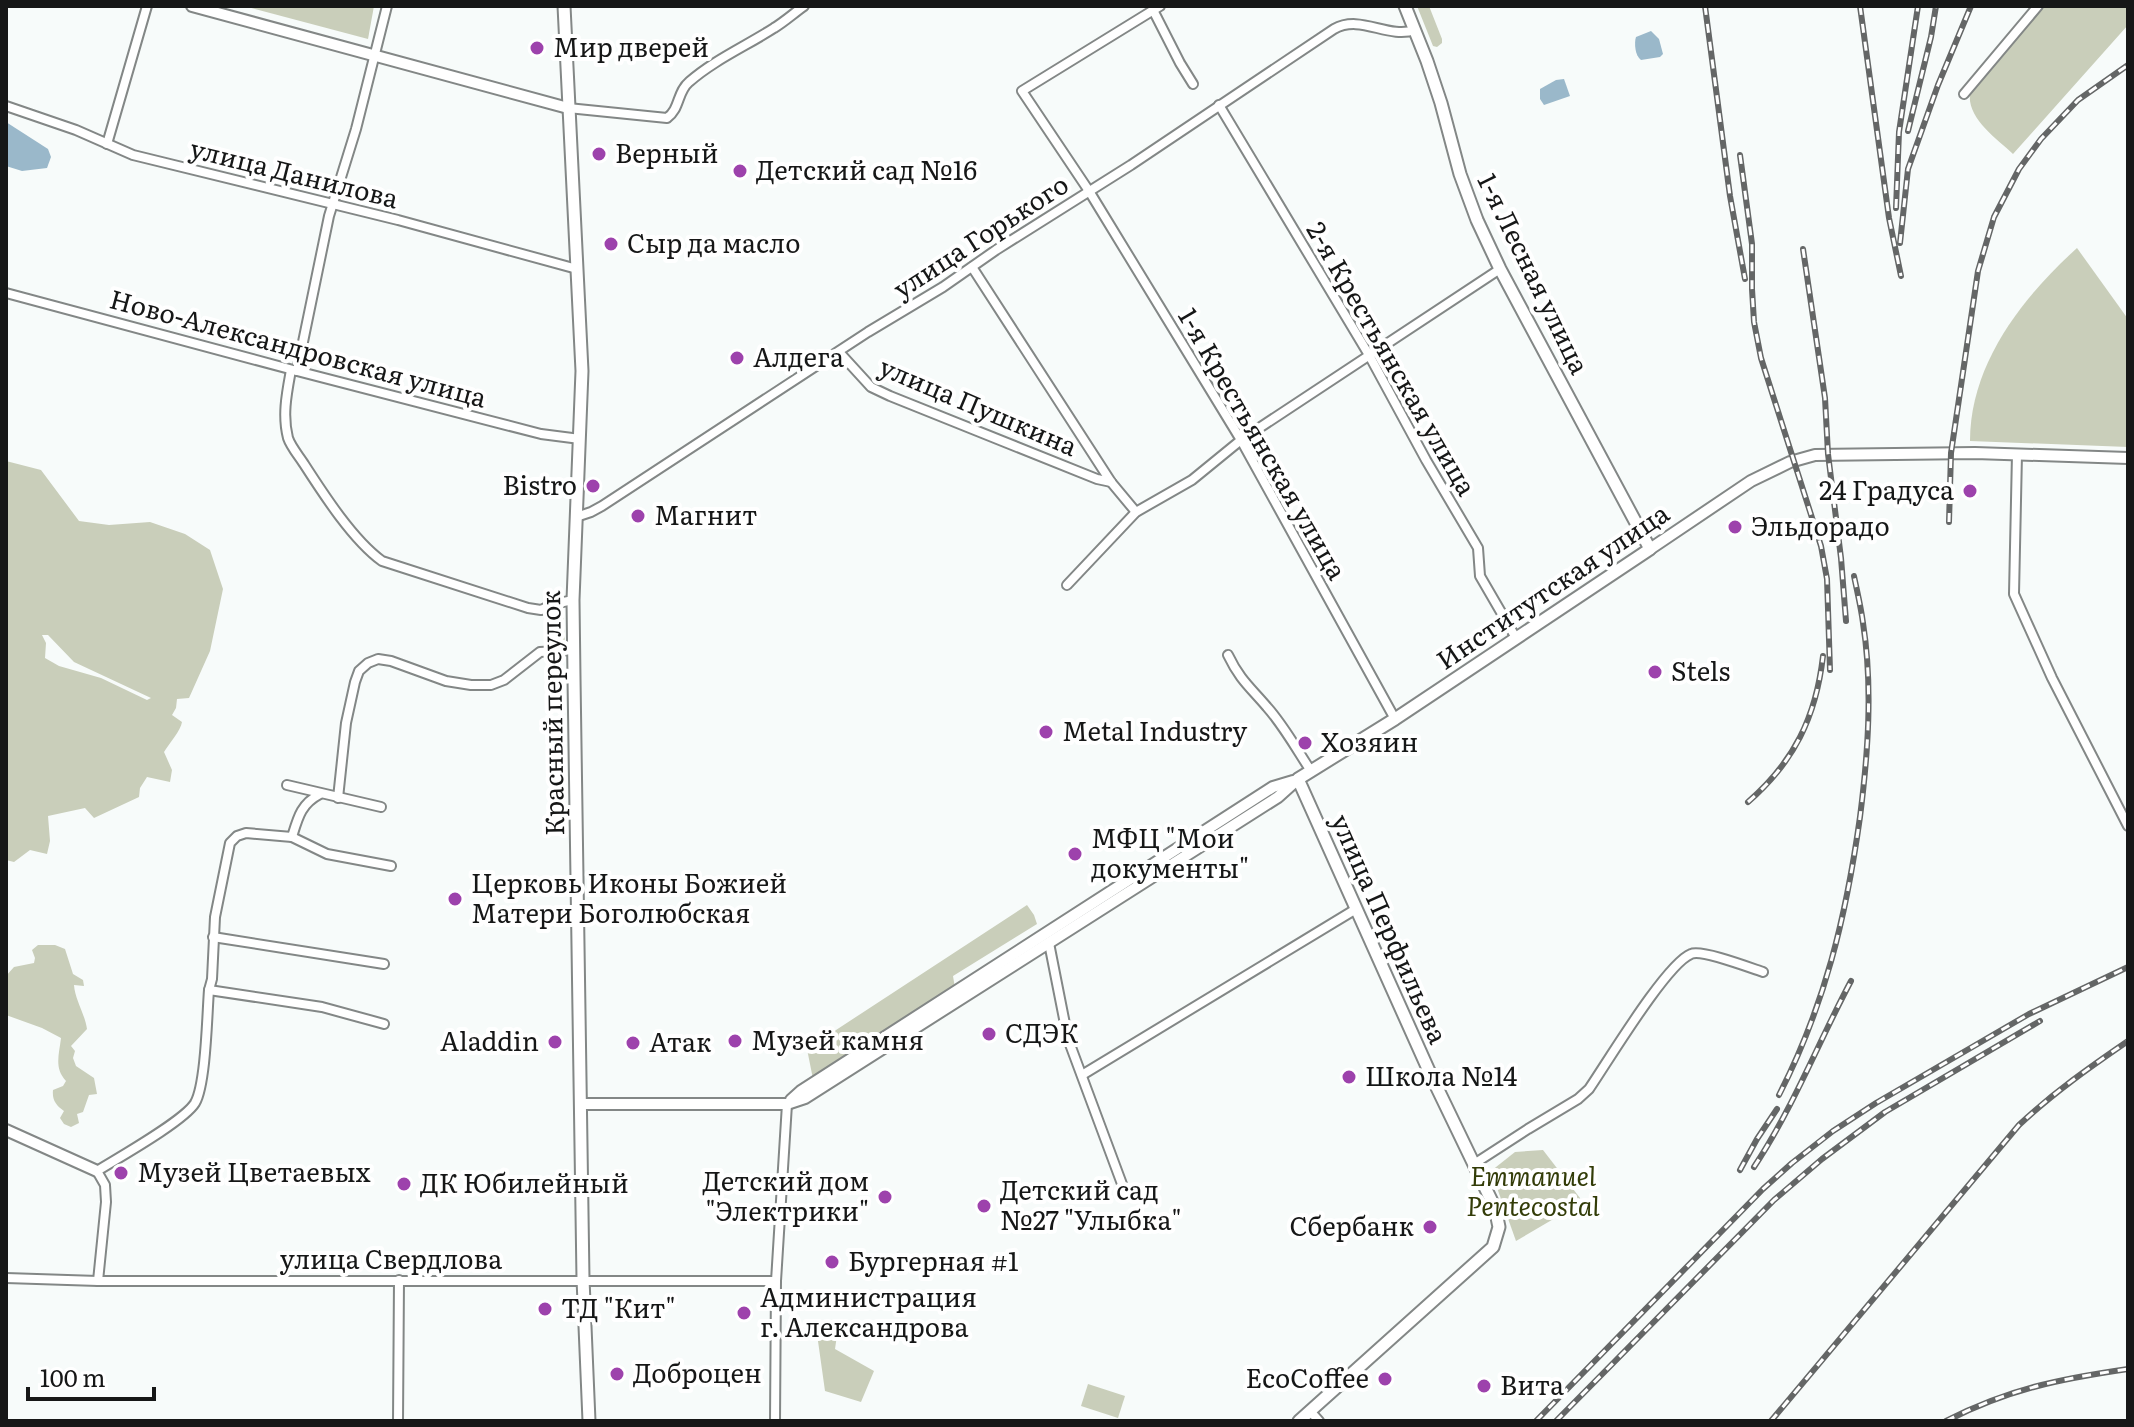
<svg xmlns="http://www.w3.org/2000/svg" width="2134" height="1427" font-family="Literata,serif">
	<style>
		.green { fill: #c9ceba; fill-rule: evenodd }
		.water { fill: #9ab8ca }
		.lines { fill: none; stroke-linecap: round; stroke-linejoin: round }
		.minor-casing { stroke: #838786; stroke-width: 12 }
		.tertiary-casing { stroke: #838786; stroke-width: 14 }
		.secondary-casing { stroke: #838786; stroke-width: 15 }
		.minor { stroke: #fff; stroke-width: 8 }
		.tertiary { stroke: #fff; stroke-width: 10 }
		.secondary { stroke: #fff; stroke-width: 11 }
		.rail-casing { stroke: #646666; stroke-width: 6 }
		.rail { stroke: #fff; stroke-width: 3; stroke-dasharray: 9; stroke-linecap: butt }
		.poi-dot { fill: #9d42ac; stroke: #fff; stroke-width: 3 }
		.labels { text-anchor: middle; stroke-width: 8; stroke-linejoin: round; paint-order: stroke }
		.poi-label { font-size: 26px; fill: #161717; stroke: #fff; text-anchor: start }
		.street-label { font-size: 26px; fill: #161717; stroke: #fff }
		.park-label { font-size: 26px; font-style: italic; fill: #333c08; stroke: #fff }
	</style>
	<rect width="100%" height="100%" fill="#f7fbfa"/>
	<g class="green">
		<path d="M244,6H374L368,39Z"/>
		<path d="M1417,6H1429L1442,39V43L1437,47L1433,46Z"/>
		<path d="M2043,6H2128V25L2013,154C1995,137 1963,116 1971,88Z"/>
		<path d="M2077,248L2128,319V447L1970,441C1970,364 2022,298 2077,248Z"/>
		<path d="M6,461L41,470L79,521L109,525L150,522L185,534L210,550L223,589L210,651L189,698L177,699L176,708L172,715L182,722C181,730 169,744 164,752L172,770L170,782L147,777L140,788L139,797L94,818L85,808L48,816L50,841L47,854L30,850L14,862L6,860ZM42,635H48L74,662L151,698L147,700L101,678L59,666L45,658L46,643Z"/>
		<path d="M560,607L563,608L565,647L559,648C546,641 546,623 551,609Z"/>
		<path d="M1027,905L1034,915L1037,924L953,976L955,988L813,1079L807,1049Z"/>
		<path d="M38,945H55L65,949L73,974L83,980L84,986L74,985C75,1000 85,1014 87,1029L71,1046L75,1051L73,1058L76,1066L94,1078L97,1094L89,1095L83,1112L77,1114L79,1123L71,1127L64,1124L60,1118L64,1111C56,1105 52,1100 53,1090L63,1086L66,1081C54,1068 59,1055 61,1038L42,1028L6,1015V976L14,967L34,963L35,958L32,950Z"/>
		<path d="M1543,1150L1580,1198L1574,1207L1516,1241L1491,1171L1515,1152Z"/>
		<path d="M817,1334L837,1335L835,1349L874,1371L861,1402L825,1391Z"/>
		<path d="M1088,1384L1125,1396L1118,1418L1081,1406Z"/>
	</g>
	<g class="water">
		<path d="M1651,31L1659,39L1663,54L1660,57L1641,60C1635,56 1634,43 1636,37Z"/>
		<path d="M1564,79L1570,96L1544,105L1540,99V89L1556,80Z"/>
		<path d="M6,122L48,149L51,157L47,168L22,171L6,166Z"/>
	</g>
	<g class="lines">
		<defs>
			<g id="minor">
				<path d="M1160,6L1022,91L1089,191L1241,440L1395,719"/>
				<path d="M1153,10L1180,63L1193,84"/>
				<path d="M1964,94L2038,6"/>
				<path d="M1219,105L1369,355L1426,460L1478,548L1480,576L1516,638"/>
				<path d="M6,106L76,130L133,155L398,220L577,269"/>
				<path d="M568,108L667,118C680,109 677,92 689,82C714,60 746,46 774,28C784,22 794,13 804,6"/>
				<path d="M107,144L147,6"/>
				<path d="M972,267L1111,482L1136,512"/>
				<path d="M6,293L297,371L541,434L580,439"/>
				<path d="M839,352L871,387L890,396L1097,479L1111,482"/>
				<path d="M291,370C287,392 282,415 288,438C291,447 299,456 304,464C324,495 353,540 382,561L528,608L541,610L554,604L573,600"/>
				<path d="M297,371L329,216L356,129L387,6"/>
				<path d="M2017,454L2014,594L2052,678L2128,826"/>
				<path d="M576,517L591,512L602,506L868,332L943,287L996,250L1131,165L1334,29C1361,14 1387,39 1415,30"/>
				<path d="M1067,585L1136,512L1192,480L1241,440L1500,269"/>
				<path d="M1228,655C1240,680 1250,687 1267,707C1284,726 1297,750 1311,771"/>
				<path d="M287,785L381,807"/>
				<path d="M338,798L346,723L355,682L359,671L368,663L378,659L391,661L446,681L471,685H491L504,680L540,652L573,650"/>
				<path d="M292,837C298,817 301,804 320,794"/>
				<path d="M213,937L384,964"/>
				<path d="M1049,943L1068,1039L1122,1184"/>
				<path d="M209,990L322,1007L384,1024"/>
				<path d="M1082,1075L1356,909"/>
				<path d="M1474,1164L1528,1129L1578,1099L1589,1089C1607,1063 1666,964 1691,954C1701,949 1751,968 1763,972"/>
				<path d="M6,1278L98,1281H776"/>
				<path d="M98,1281L106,1202L105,1185L97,1171C118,1158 184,1121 195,1103C206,1084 207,1015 209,990L212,979L215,917L230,843L237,836L246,833L292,837L327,854L391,866"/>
				<path d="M1310,1411L1319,1421"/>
				<path d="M398,1421L399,1280"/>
				<path d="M775,1421L776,1281L787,1104"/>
			</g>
			<g id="tertiary">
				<path d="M192,6L568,108"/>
				<path d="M1650,549L1751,481L1790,462L1815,455L1975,453L2128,458"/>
				<path d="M791,1100L801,1091L1273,787L1293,781"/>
				<path d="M581,1104H787L805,1098L1278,797L1298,779"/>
				<path d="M6,1130L97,1171"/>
			</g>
			<g id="secondary">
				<path d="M564,6L582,371L573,600L574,678L583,1279L589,1421"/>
				<path d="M1299,1421L1493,1247L1499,1227L1495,1208L1429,1071L1298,779L1395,719L1650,549L1500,269L1477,220L1460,174L1441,103L1427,61L1405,6"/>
			</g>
		</defs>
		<use href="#minor" class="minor-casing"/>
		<use href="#tertiary" class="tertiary-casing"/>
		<use href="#secondary" class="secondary-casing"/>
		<use href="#minor" class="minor"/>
		<use href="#tertiary" class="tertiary"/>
		<use href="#secondary" class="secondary"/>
		<defs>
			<g id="rail">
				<path d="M1705,6L1730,196L1745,279"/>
				<path d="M1860,6L1889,218L1901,276"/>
				<path d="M1908,131L1931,37L1936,6"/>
				<path d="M1740,155L1752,244V289L1754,322L1761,358L1821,546L1827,579L1830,670"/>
				<path d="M1896,208L1899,132L1918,6"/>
				<path d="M1900,243L1908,169L1938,85L1971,6"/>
				<path d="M1803,249L1825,398L1828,454L1841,558L1846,621"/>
				<path d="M1949,522L1951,453L1978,271L1994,217L2019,169L2041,139L2078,100L2128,65"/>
				<path d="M1748,802C1794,762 1816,717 1823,656"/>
				<path d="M1779,1095C1825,1005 1846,917 1860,817C1868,754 1873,687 1863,623C1861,607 1857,591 1854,576"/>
				<path d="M1754,1167C1793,1108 1818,1043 1851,981"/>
				<path d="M1740,1170L1757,1139L1777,1109"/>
				<path d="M1536,1421L1763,1189L1792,1163L1833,1131L1876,1103L2029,1014L2128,967"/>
				<path d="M1556,1421L1774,1200L1822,1159L1885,1112L2040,1021"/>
				<path d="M1771,1421L2019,1125C2053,1093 2090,1067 2128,1041"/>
				<path d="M1946,1421C2009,1389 2059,1379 2128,1369"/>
			</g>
		</defs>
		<use href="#rail" class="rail-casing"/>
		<use href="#rail" class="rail"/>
	</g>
	<g class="poi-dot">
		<circle cx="537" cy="48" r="8"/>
		<circle cx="599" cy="154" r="8"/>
		<circle cx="740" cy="171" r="8"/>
		<circle cx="611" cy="244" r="8"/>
		<circle cx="737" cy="358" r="8"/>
		<circle cx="593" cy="486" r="8"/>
		<circle cx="1970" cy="491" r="8"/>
		<circle cx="638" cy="516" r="8"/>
		<circle cx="1735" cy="527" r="8"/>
		<circle cx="1655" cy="672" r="8"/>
		<circle cx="1046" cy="732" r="8"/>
		<circle cx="1305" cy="743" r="8"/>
		<circle cx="1075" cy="854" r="8"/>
		<circle cx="455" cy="899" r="8"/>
		<circle cx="989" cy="1034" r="8"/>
		<circle cx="735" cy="1041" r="8"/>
		<circle cx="555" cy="1042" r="8"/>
		<circle cx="633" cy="1043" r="8"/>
		<circle cx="1349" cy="1077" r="8"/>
		<circle cx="121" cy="1173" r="8"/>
		<circle cx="404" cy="1184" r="8"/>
		<circle cx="885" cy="1197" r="8"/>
		<circle cx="984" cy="1206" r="8"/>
		<circle cx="1430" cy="1227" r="8"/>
		<circle cx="832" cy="1262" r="8"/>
		<circle cx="545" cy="1309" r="8"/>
		<circle cx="744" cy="1313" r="8"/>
		<circle cx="617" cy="1374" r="8"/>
		<circle cx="1385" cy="1379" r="8"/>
		<circle cx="1484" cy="1386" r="8"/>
	</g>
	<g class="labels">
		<g class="poi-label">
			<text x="553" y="57">Мир дверей</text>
			<text x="615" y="163">Верный</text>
			<text x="756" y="180">Детский сад №16</text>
			<text x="627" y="253">Сыр да масло</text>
			<text x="753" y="367">Алдега</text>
			<text x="577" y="495" text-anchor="end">Bistro</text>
			<text x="1954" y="500" text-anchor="end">24 Градуса</text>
			<text x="654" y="525">Магнит</text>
			<text x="1751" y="536">Эльдорадо</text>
			<text x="1671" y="681">Stels</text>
			<text x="1062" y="741">Metal Industry</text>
			<text x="1321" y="752">Хозяин</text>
			<text x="1091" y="848">МФЦ "Мои<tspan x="1091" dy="30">документы"</tspan></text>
			<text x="471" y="893">Церковь Иконы Божией<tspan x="471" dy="30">Матери Боголюбская</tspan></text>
			<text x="1005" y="1043">СДЭК</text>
			<text x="751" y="1050">Музей камня</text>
			<text x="539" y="1051" text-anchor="end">Aladdin</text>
			<text x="649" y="1052">Атак</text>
			<text x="1365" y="1086">Школа №14</text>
			<text x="137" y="1182">Музей Цветаевых</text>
			<text x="869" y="1191" text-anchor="end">Детский дом<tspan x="869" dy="30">"Электрики"</tspan></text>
			<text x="420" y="1193">ДК Юбилейный</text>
			<text x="1000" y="1200">Детский сад<tspan x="1000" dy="30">№27 "Улыбка"</tspan></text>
			<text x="1414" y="1236" text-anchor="end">Сбербанк</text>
			<text x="848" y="1271">Бургерная #1</text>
			<text x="760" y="1307">Администрация<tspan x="760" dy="30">г. Александрова</tspan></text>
			<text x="561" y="1318">ТД "Кит"</text>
			<text x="633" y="1383">Доброцен</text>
			<text x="1369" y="1388" text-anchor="end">EcoCoffee</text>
			<text x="1500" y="1395">Вита</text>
		</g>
		<g class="street-label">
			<text transform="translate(294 174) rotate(14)" y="9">улица Данилова</text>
			<text transform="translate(981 237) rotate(-33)" y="9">улица Горького</text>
			<text transform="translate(1533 274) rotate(64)" y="9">1-я Лесная улица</text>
			<text transform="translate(298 349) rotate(15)" y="9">Ново-Александровская улица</text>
			<text transform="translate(1391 359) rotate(60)" y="9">2-я Крестьянская улица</text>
			<text transform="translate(978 407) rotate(23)" y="9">улица Пушкина</text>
			<text transform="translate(1262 444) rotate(60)" y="9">1-я Крестьянская улица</text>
			<text transform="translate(1553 587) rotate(-34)" y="9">Институтская улица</text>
			<text transform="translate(553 713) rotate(-91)" y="9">Красный переулок</text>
			<text transform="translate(1389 929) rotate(66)" y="9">улица Перфильева</text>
			<text x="391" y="1269">улица Свердлова</text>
		</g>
		<g class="park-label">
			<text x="1533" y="1186">Emmanuel<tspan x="1533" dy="30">Pentecostal</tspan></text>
		</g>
	</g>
	<rect width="2134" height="1427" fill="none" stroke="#161717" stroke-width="16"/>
	<path d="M28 1387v12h126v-12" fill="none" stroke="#161717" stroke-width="4"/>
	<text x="40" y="1387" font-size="24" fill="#161717" stroke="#ffffff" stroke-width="6" paint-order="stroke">100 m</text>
</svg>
